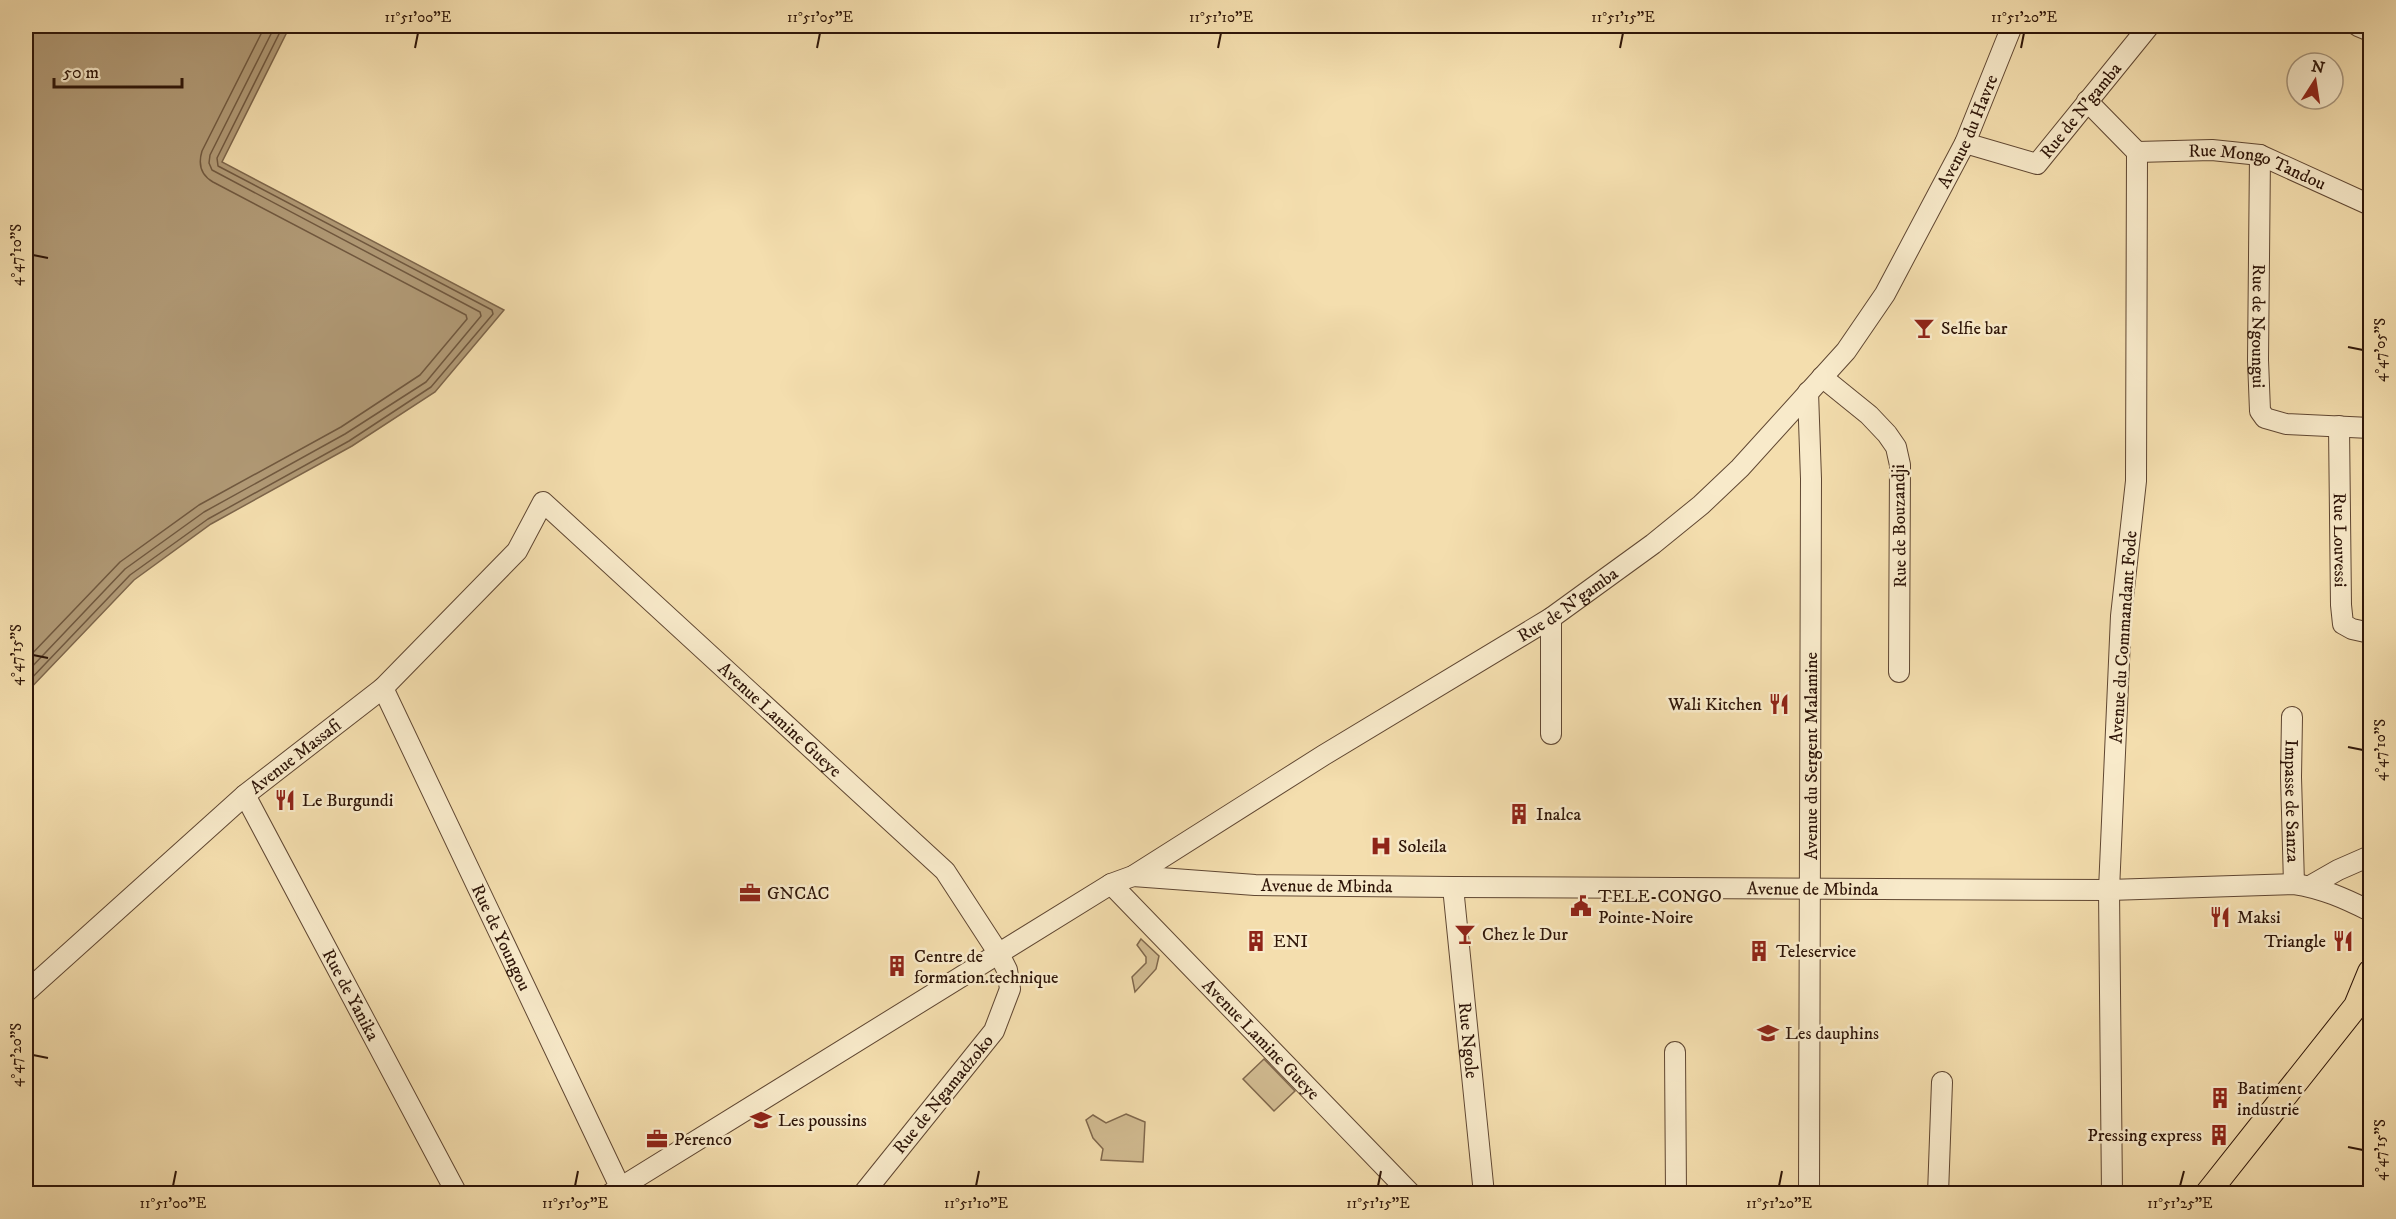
<svg xmlns="http://www.w3.org/2000/svg" width="2396" height="1219" font-family="'IM FELL DW Pica',serif">
	<style>
		.green { fill: #d2bc92; stroke: #80684d; stroke-width: 1.5 }
		.water { fill: #b19a76; stroke: #7d654a; stroke-width: 1.5 }
		.lines { fill: none; stroke-linecap: round; stroke-linejoin: round }
		.shore { stroke: #70583f; stroke-width: 1.5 }
		.minor-casing { stroke: #604732; stroke-width: 22 }
		.major-casing { stroke: #2e1508; stroke-width: 26 }
		.minor { stroke: #f8eaca; stroke-width: 20 }
		.major { stroke: #f4deae; stroke-width: 24 }
		.ticks { fill: none; stroke: #2e1508; stroke-width: 2 }
		.labels { text-anchor: middle; stroke-width: 5; stroke-linejoin: round; paint-order: stroke }
		.street-label { font-size: 18px; fill: #2e1508; stroke: #f8eaca }
		.poi-label { font-size: 18px; fill: #2e1508; stroke: #f8eaca; text-anchor: start }
		.neatline { fill: none; stroke: #2e1508; stroke-width: 2 }
		.ticks-label { font-size: 15px; text-anchor: middle; fill: #2e1508 }
	</style>
	<rect width="100%" height="100%" fill="#f4deae"/>
	<filter id="stains"><feTurbulence type="fractalNoise" baseFrequency=".00333" numOctaves="4"/><feColorMatrix values="0 0 0 0 .2 0 0 0 0 .09 0 0 0 0 .02 0 0 0 .5 -.17"/></filter>
	<radialGradient id="worn" r=".72"><stop offset=".6" stop-color="#630" stop-opacity="0"/><stop offset="1" stop-color="#630" stop-opacity=".3"/></radialGradient>
	<g class="green">
		<path d="M1141,939L1159,956L1156,969L1135,992L1132,977L1146,963V957L1137,945Z"/>
		<path d="M1264,1059L1295,1091L1274,1111L1243,1079Z"/>
		<path d="M1126,1114L1145,1122L1143,1162L1101,1160L1103,1149L1093,1138L1086,1120L1093,1115L1106,1123Z"/>
	</g>
	<path class="water" d="M26,26H290L222,162L504,310L435,392L352,446L211,524L134,580L26,693Z"/>
	<g class="lines">
		<g class="shore">
			<path d="M26,660L120,562L199,505L341,427L420,375L467,319L466,315L213,182C201,175 198,164 202,151L265,26"/>
			<path d="M26,673L125,569L204,512L345,434L426,382L481,316L480,312L212,170L209,163L210,155L275,26"/>
			<path d="M26,684L130,575L208,519L349,441L431,387L493,314L492,310L218,166L217,158L283,26"/>
		</g>
		<defs>
			<g id="minor">
				<path d="M2358,26L2370,31"/>
				<path d="M2087,101L2137,152L2136,481L2121,616L2109,890L2112,1194"/>
				<path id="s1" d="M1965,143L2037,164L2149,26"/>
				<path id="s2" d="M2137,152L2212,150L2260,155L2370,205"/>
				<path id="s3" d="M2260,155L2258,360L2260,411L2265,418L2286,424L2370,428"/>
				<path d="M1822,377L1869,415L1887,434L1896,447L1900,465L1899,672"/>
				<path d="M1808,392L1811,479L1809,1194"/>
				<path id="s4" d="M2339,426L2341,605L2343,624L2352,629L2370,633"/>
				<path d="M1551,618V734"/>
				<path id="s5" d="M383,688L620,1187"/>
				<path id="s6" d="M2292,717L2291,777L2294,884"/>
				<path id="s7" d="M245,795L457,1194"/>
				<path id="s8" d="M1133,876L1255,885L1453,887L2109,890L2294,884C2322,888 2346,899 2370,911"/>
				<path id="s9" d="M1111,884L1411,1194"/>
				<path d="M2310,886L2338,870L2370,856"/>
				<path id="s10" d="M1453,887L1484,1194"/>
				<path id="s11" d="M26,992L245,795L383,688L517,551L543,502L945,871L999,954L1007,970L1010,989L994,1031L863,1194"/>
				<path d="M1675,1052L1676,1194"/>
				<path id="s12" d="M610,1194L1111,884L1133,876L1324,755L1551,618L1653,544L1701,505L1740,468L1846,351L1885,294L1965,143L2012,26"/>
				<path d="M1938,1194L1942,1082"/>
			</g>
			<path id="major" d="M2207,1194L2356,1006L2370,972"/>
		</defs>
		<use href="#minor" class="minor-casing"/>
		<use href="#major" class="major-casing"/>
		<use href="#minor" class="minor"/>
		<use href="#major" class="major"/>
	</g>
	<path class="ticks" d="M415,48L418,33M817,48L820,33M1218,48L1221,33M1620,48L1623,33M2021,48L2024,33M33,255L48,258M2348,347L2363,350M33,655L48,658M2348,747L2363,750M33,1055L48,1058M2348,1147L2363,1150M173,1186L176,1171M575,1186L578,1171M976,1186L979,1171M1378,1186L1381,1171M1779,1186L1782,1171M2180,1186L2184,1171"/>
	<defs>
		<symbol id="bar-bare" viewBox="-9 -9 18 18"><path d="M-6-5H6L.8 .8V4.5H3.5V6h-7V4.5H-.8V.8Z" fill="#8f2418" stroke="#f8eaca" stroke-width="2.5" paint-order="stroke"/></symbol>
		<symbol id="restaurant-bare" viewBox="-9 -9 18 18"><path d="M-5-6h1v4h1v-4h1v4h1v-4h1v5L-1.5 .5V6h-2V.5L-5-1ZM5-6V6H3V1.5H1.5Q1.5-4 5-6Z" fill="#8f2418" stroke="#f8eaca" stroke-width="2.5" paint-order="stroke"/></symbol>
		<symbol id="building-bare" viewBox="-9 -9 18 18"><path d="M-4-6H4V6H1V3H-1V6H-4ZM-2.5-4.3h1.7v1.8h-1.7ZM.8-4.3h1.7v1.8H.8ZM-2.5-1h1.7V.8h-1.7ZM.8-1h1.7V.8H.8Z" fill="#8f2418" stroke="#f8eaca" stroke-width="2.5" paint-order="stroke"/></symbol>
		<symbol id="hospital-bare" viewBox="-9 -9 18 18"><path d="M-5-5h3v3.5h4V-5h3V5h-3V1.5h-4V5h-3Z" fill="#8f2418" stroke="#f8eaca" stroke-width="2.5" paint-order="stroke"/></symbol>
		<symbol id="office-bare" viewBox="-9 -9 18 18"><path d="M-6-3h4V-5.5h4V-3h4V5H-6ZM-1-4.5V-3h2v-1.5ZM-6 0V1H6V0Z" fill="#8f2418" stroke="#f8eaca" stroke-width="2.5" paint-order="stroke"/></symbol>
		<symbol id="civic-bare" viewBox="-9 -9 18 18"><path d="M-.6-6.5H3V-4.5H.6V-3L4-1V1h2V6H-6V1h2V-1L-.6-3ZM-1.2 2.5V6h2.4V2.5Z" fill="#8f2418" stroke="#f8eaca" stroke-width="2.5" paint-order="stroke"/></symbol>
		<symbol id="school-bare" viewBox="-9 -9 18 18"><path d="M0-5L7-2L0 1L-7-2ZM-4 1L0 2.5L4 1V4Q0 6-4 4Z" fill="#8f2418" stroke="#f8eaca" stroke-width="2.5" paint-order="stroke"/></symbol>
	</defs>
	<g fill-rule="evenodd">
		<use href="#bar-bare" x="1909" y="313" width="30" height="30"/>
		<use href="#restaurant-bare" x="1764" y="689" width="30" height="30"/>
		<use href="#restaurant-bare" x="270" y="785" width="30" height="30"/>
		<use href="#building-bare" x="1504" y="799" width="30" height="30"/>
		<use href="#hospital-bare" x="1366" y="831" width="30" height="30"/>
		<use href="#office-bare" x="735" y="878" width="30" height="30"/>
		<use href="#civic-bare" x="1566" y="891" width="30" height="30"/>
		<use href="#restaurant-bare" x="2205" y="902" width="30" height="30"/>
		<use href="#bar-bare" x="1450" y="919" width="30" height="30"/>
		<use href="#building-bare" x="1241" y="926" width="30" height="30"/>
		<use href="#restaurant-bare" x="2328" y="926" width="30" height="30"/>
		<use href="#building-bare" x="1744" y="936" width="30" height="30"/>
		<use href="#building-bare" x="882" y="951" width="30" height="30"/>
		<use href="#school-bare" x="1753" y="1018" width="30" height="30"/>
		<use href="#building-bare" x="2205" y="1083" width="30" height="30"/>
		<use href="#school-bare" x="746" y="1105" width="30" height="30"/>
		<use href="#building-bare" x="2204" y="1120" width="30" height="30"/>
		<use href="#office-bare" x="642" y="1124" width="30" height="30"/>
	</g>
	<g class="labels">
		<g class="street-label">
			<text dy="6" stroke="none"><textPath href="#s1" startOffset="144">Rue de N'gamba</textPath></text>
			<text dy="6" stroke="none"><textPath href="#s12" startOffset="1755">Avenue du Havre</textPath></text>
			<text dy="6" stroke="none"><textPath href="#s2" startOffset="123">Rue Mongo Tandou</textPath></text>
			<text dy="6" stroke="none"><textPath href="#s3" startOffset="171">Rue de Ngoungui</textPath></text>
			<text transform="translate(1899 526) rotate(-91)" y="6">Rue de Bouzandji</text>
			<text dy="6" stroke="none"><textPath href="#s4" startOffset="114">Rue Louvessi</textPath></text>
			<text dy="6" stroke="none"><textPath href="#s12" startOffset="1125">Rue de N'gamba</textPath></text>
			<text transform="translate(2123 637) rotate(-86)" y="6">Avenue du Commandant Fode</text>
			<text dy="6" stroke="none"><textPath href="#s11" startOffset="1038">Avenue Lamine Gueye</textPath></text>
			<text dy="6" stroke="none"><textPath href="#s11" startOffset="358">Avenue Massafi</textPath></text>
			<text transform="translate(1811 756) rotate(-90)" y="6">Avenue du Sergent Malamine</text>
			<text dy="6" stroke="none"><textPath href="#s6" startOffset="84">Impasse de Sanza</textPath></text>
			<text dy="6" stroke="none"><textPath href="#s8" startOffset="194">Avenue de Mbinda</textPath></text>
			<text dy="6" stroke="none"><textPath href="#s8" startOffset="680">Avenue de Mbinda</textPath></text>
			<text dy="6" stroke="none"><textPath href="#s5" startOffset="276">Rue de Youngou</textPath></text>
			<text dy="6" stroke="none"><textPath href="#s7" startOffset="226">Rue de Yanika</textPath></text>
			<text dy="6" stroke="none"><textPath href="#s9" startOffset="216">Avenue Lamine Gueye</textPath></text>
			<text dy="6" stroke="none"><textPath href="#s10" startOffset="154">Rue Ngole</textPath></text>
			<text transform="translate(943 1094) rotate(-51)" y="6">Rue de Ngamadzoko</text>
		</g>
		<g class="poi-label">
			<text x="1941" y="334">Selfie bar</text>
			<text x="1762" y="710" text-anchor="end">Wali Kitchen</text>
			<text x="302" y="806">Le Burgundi</text>
			<text x="1536" y="820">Inalca</text>
			<text x="1398" y="852">Soleila</text>
			<text x="767" y="899">GNCAC</text>
			<text x="1598" y="902">TELE-CONGO<tspan x="1598" dy="21">Pointe-Noire</tspan></text>
			<text x="2237" y="923">Maksi</text>
			<text x="1482" y="940">Chez le Dur</text>
			<text x="1273" y="947">ENI</text>
			<text x="2326" y="947" text-anchor="end">Triangle</text>
			<text x="1776" y="957">Teleservice</text>
			<text x="914" y="962">Centre de<tspan x="914" dy="21">formation.technique</tspan></text>
			<text x="1785" y="1039">Les dauphins</text>
			<text x="2237" y="1094">Batiment<tspan x="2237" dy="21">industrie</tspan></text>
			<text x="778" y="1126">Les poussins</text>
			<text x="2202" y="1141" text-anchor="end">Pressing express</text>
			<text x="674" y="1145">Perenco</text>
		</g>
	</g>
	<rect width="2396" height="1219" fill="none" stroke="#f4deae" stroke-width="66"/>
	<g transform="translate(2315 81) rotate(12)"><circle r="28" fill="#f8eaca" stroke="#a7957c" stroke-width="1.5"/>
	<path d="M0-4.5L10 22L0 15L-10 22Z" fill="#8f2418"/>
	<text y="-9" font-size="16" font-weight="bold" text-anchor="middle" fill="#2e1508">N</text>
	</g>
	<path d="M54 78v9h128v-9" fill="none" stroke="#2e1508" stroke-width="3"/>
	<text x="63" y="78" font-size="18" fill="#2e1508" stroke="#f8eaca" stroke-width="4.5" paint-order="stroke">50 m</text>
	<rect x="33" y="33" width="2330" height="1153" class="neatline"/>
	<g class="ticks-label">
		<text x="418" y="22">11°51'00"E</text>
		<text x="820" y="22">11°51'05"E</text>
		<text x="1221" y="22">11°51'10"E</text>
		<text x="1623" y="22">11°51'15"E</text>
		<text x="2024" y="22">11°51'20"E</text>
		<text transform="translate(16 255) rotate(-90)" y="5">4°47'10"S</text>
		<text transform="translate(2380 350) rotate(-90)" y="5">4°47'05"S</text>
		<text transform="translate(16 655) rotate(-90)" y="5">4°47'15"S</text>
		<text transform="translate(2380 750) rotate(-90)" y="5">4°47'10"S</text>
		<text transform="translate(16 1055) rotate(-90)" y="5">4°47'20"S</text>
		<text transform="translate(2380 1150) rotate(-90)" y="5">4°47'15"S</text>
		<text x="173" y="1208">11°51'00"E</text>
		<text x="575" y="1208">11°51'05"E</text>
		<text x="976" y="1208">11°51'10"E</text>
		<text x="1378" y="1208">11°51'15"E</text>
		<text x="1779" y="1208">11°51'20"E</text>
		<text x="2180" y="1208">11°51'25"E</text>
	</g>
	<rect width="100%" height="100%" filter="url(#stains)"/>
	<rect width="100%" height="100%" fill="url(#worn)"/>
</svg>
